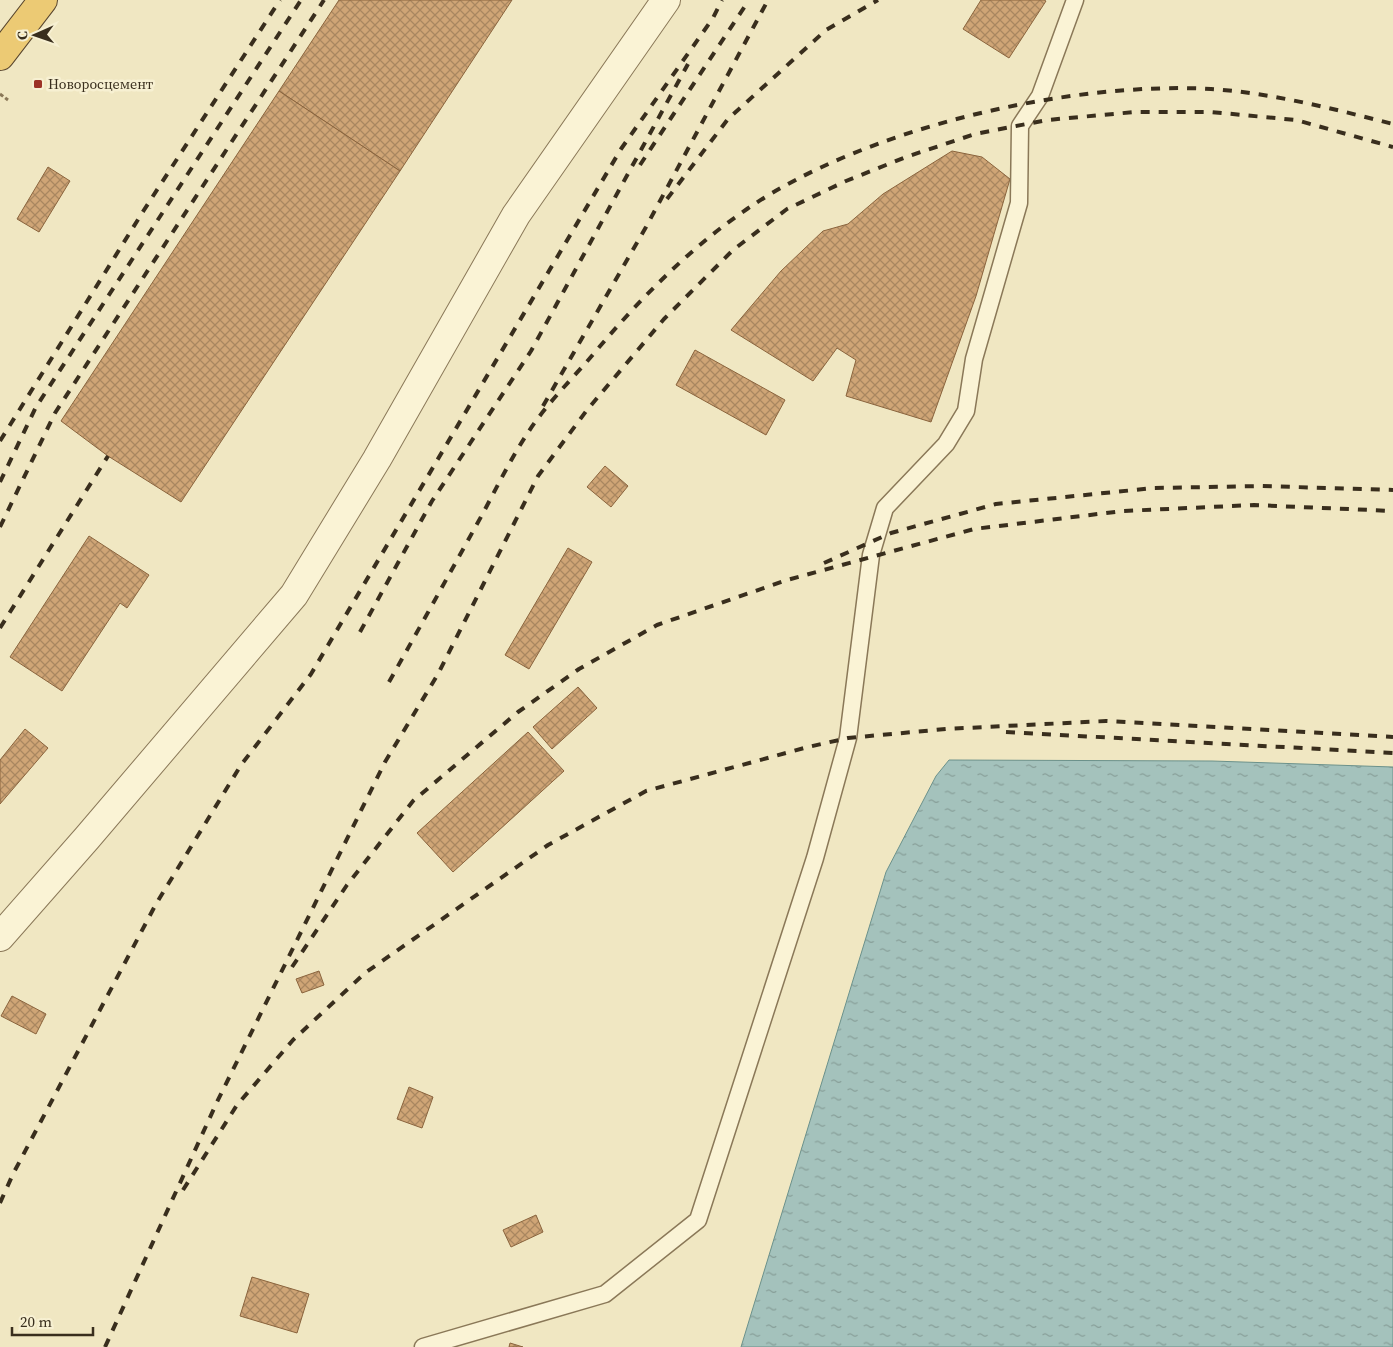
<svg xmlns="http://www.w3.org/2000/svg" width="1393" height="1347" font-family="'Source Serif 4',serif">
	<style>
		.water { fill: url(#water-ripples); stroke: #6b918b }
		.building { fill: url(#building-cross-hatch); stroke: #8a643d }
		.lines { fill: none; stroke-linecap: round; stroke-linejoin: round }
		.service-casing { stroke: #8a7858; stroke-width: 19 }
		.minor-casing { stroke: #8a7858; stroke-width: 30 }
		.trunk-casing { stroke: #58452d; stroke-width: 30 }
		.path { stroke: #8a7858; stroke-width: 3; stroke-dasharray: 4 2.5; stroke-linecap: butt }
		.service { stroke: #faf3d5; stroke-width: 16 }
		.minor { stroke: #faf3d5; stroke-width: 28 }
		.trunk { stroke: #ecca74; stroke-width: 28 }
		.rail { stroke: #392e1d; stroke-width: 4; stroke-dasharray: 9 9; stroke-linecap: butt }
		.poi-dot { fill: #9c3226; stroke: #f7f0d2; stroke-width: 2 }
		.labels { text-anchor: middle; stroke-width: 5; stroke-linejoin: round; paint-order: stroke }
		.poi-label { font-size: 14px; fill: #392e1d; stroke: #f7f0d2; text-anchor: start }
	</style>
	<defs>
		<pattern id="water-ripples" width="26" height="14" patternUnits="userSpaceOnUse" patternTransform="scale(1.25)"><rect width="26" height="14" fill="#a4c2bc"/><path d="M2 4q2-2 4 0t4 0M15 11q2-2 4 0t4 0" fill="none" stroke="#879e98"/></pattern>
		<pattern id="building-cross-hatch" width="8" height="8" patternUnits="userSpaceOnUse" patternTransform="scale(1.25)"><rect width="8" height="8" fill="#cfa576"/><path d="M0 0l8 8M0 8l8-8" fill="none" stroke="#a98760"/></pattern>
	</defs>
	<rect width="100%" height="100%" fill="#f0e7c2"/>
	<path class="water" d="M949,760L1212,761L1393,767V1347H741L886,872L936,776Z"/>
	<g class="building">
		<path d="M339,0H512L400,171L279,91Z"/>
		<path d="M981,0H1044L1046,1L1009,58L963,29Z"/>
		<path d="M279,91L400,171L181,502L108,456L61,421Z"/>
		<path d="M952,151L982,157L1010,179L976,296L931,422L846,396L856,360L837,348L813,381L731,330L781,271L823,231L848,224L883,194Z"/>
		<path d="M48,167L70,181L39,232L17,219Z"/>
		<path d="M695,350L785,400L766,435L676,385Z"/>
		<path d="M605,466L628,486L611,507L587,487Z"/>
		<path d="M89,536L149,575L127,608L120,603L62,691L10,657Z"/>
		<path d="M568,548L592,562L529,669L505,655Z"/>
		<path d="M578,687L597,708L552,749L533,727Z"/>
		<path d="M25,729L48,748L0,804V760Z"/>
		<path d="M528,732L564,771L453,872L417,833Z"/>
		<path d="M319,971L324,985L302,993L296,979Z"/>
		<path d="M12,996L46,1014L36,1034L1,1016Z"/>
		<path d="M409,1087L433,1097L422,1128L397,1119Z"/>
		<path d="M536,1215L543,1232L511,1247L503,1230Z"/>
		<path d="M252,1277L309,1294L297,1333L240,1316Z"/>
		<path d="M510,1343L523,1347H509Z"/>
	</g>
	<g class="lines">
		<defs>
			<path id="service" d="M423,1347L605,1294L698,1220L815,858L848,738L871,555L885,508L946,444L966,411L974,359L1019,203L1020,126L1040,96L1075,0"/>
			<path id="minor" d="M0,937L87,838L294,595L377,459L516,215L666,0"/>
			<path id="trunk" d="M0,56L43,0"/>
		</defs>
		<use href="#service" class="service-casing"/>
		<use href="#minor" class="minor-casing"/>
		<use href="#trunk" class="trunk-casing"/>
		<path class="path" d="M0,94L8,100"/>
		<use href="#service" class="service"/>
		<use href="#minor" class="minor"/>
		<use href="#trunk" class="trunk"/>
		<g class="rail">
			<path d="M640,165L749,0"/>
			<path d="M667,199L728,119L826,30L878,0"/>
			<path d="M543,406L646,227L768,0"/>
			<path d="M0,441L144,210L280,0"/>
			<path d="M0,482L36,407L301,0"/>
			<path d="M0,527L55,413L324,0"/>
			<path d="M824,563L891,533L996,504L1154,488L1262,486L1393,490"/>
			<path d="M0,628L108,456"/>
			<path d="M360,632L432,501L531,351L688,64"/>
			<path d="M389,682C420,627 451,571 482,515C497,487 511,458 529,431C546,405 570,381 590,358C637,302 687,250 747,209C865,128 1069,81 1211,89C1272,93 1334,109 1393,124"/>
			<path d="M1006,732L1393,753"/>
			<path d="M292,967L347,885L413,801L518,712L579,669L657,625L787,580L974,529L1123,511L1254,505L1393,511"/>
			<path d="M183,1190L237,1105L293,1040L365,973L548,845L646,791L808,747L848,738L946,729L1106,721L1393,737"/>
			<path d="M0,1203L13,1174L156,904L241,765L311,674L621,149L713,18L722,0"/>
			<path d="M105,1347L217,1102L385,762L438,674L538,476L587,410L664,319L733,250L787,209L846,181L906,157L975,134L1047,120L1135,112H1211L1296,120L1393,147"/>
		</g>
	</g>
	<rect class="poi-dot" x="33" y="79" width="10" height="10" rx="2.5"/>
	<g class="labels">
		<g class="poi-label">
			<text x="48" y="89">Новоросцемент</text>
		</g>
	</g>
	<g transform="translate(35 35) rotate(268)" stroke="#f7f0d2" stroke-width="4" paint-order="stroke">
	<path d="M0-4L9 19L0 12L-9 19Z" fill="#392e1d"/>
	<text y="-8" font-size="14" font-weight="bold" text-anchor="middle" fill="#392e1d">С</text>
	</g>
	<path d="M12 1327v8h81v-8" fill="none" stroke="#392e1d" stroke-width="2.5"/>
	<text x="20" y="1327" font-size="15" fill="#392e1d" stroke="#f7f0d2" stroke-width="4" paint-order="stroke">20 m</text>
</svg>
